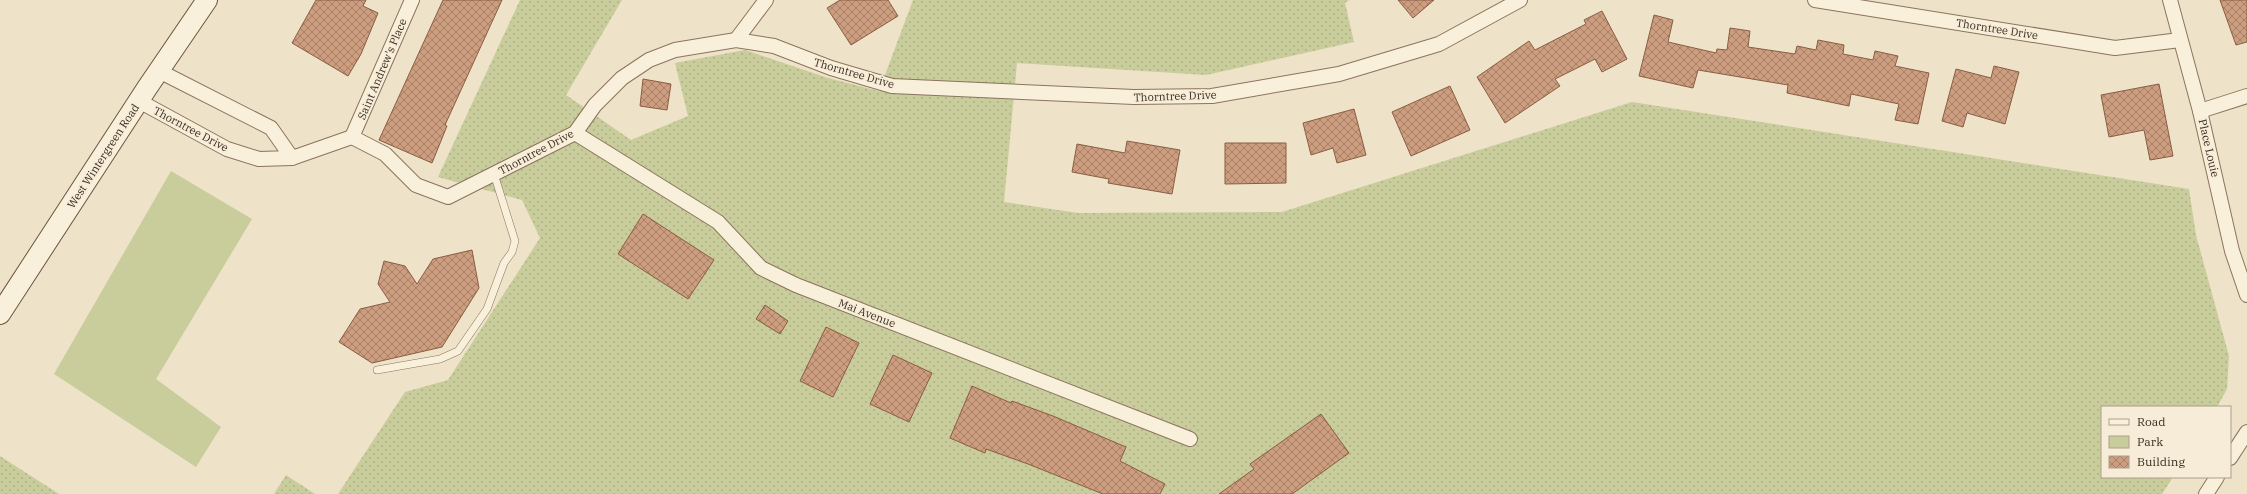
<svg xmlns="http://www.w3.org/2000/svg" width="2247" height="494" font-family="'IBM Plex Serif',serif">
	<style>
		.grass { fill: url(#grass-dots) }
		.park { fill: #c8cd9b }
		.building { fill: url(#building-cross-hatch); stroke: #8a5d43 }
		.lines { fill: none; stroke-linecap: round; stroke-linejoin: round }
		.service-casing { stroke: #8b745d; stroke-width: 8 }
		.minor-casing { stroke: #8b745d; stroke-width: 16 }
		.secondary-casing { stroke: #6d5540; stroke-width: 22 }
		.service { stroke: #f9f0db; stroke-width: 7 }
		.minor { stroke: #f9f0db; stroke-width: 14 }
		.secondary { stroke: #f9f0db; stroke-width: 20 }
		.labels { text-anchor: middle; stroke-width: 3.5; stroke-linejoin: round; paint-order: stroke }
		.street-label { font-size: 11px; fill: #3b2d20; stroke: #f6ecd7 }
	</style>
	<defs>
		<pattern id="grass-dots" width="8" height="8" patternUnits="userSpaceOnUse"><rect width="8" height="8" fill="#c8cd9b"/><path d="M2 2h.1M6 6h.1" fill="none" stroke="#adb085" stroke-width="1.8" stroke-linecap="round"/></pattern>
		<pattern id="building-cross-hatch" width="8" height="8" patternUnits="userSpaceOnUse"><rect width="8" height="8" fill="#cc9d7e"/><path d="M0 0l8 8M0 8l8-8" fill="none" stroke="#a78067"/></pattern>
	</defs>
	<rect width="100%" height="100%" fill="#eee2c8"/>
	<g class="grass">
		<path d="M520,0H622L566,95L631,140L688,116L675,63L745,50L828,78L879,91L913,0H1349L1345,3L1354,42L1206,75L1017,63L1004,202L1078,213L1282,212L1632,102L2189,189L2196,235L2229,356L2227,389L2217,407H2102V477H2173L2162,494H338L405,392L448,380L540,238L522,200L438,177Z"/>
		<path d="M0,456L59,494H0Z"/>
		<path d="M286,475L315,494H274Z"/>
	</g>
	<path class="park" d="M171,171L252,219L156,379L221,427L196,467L54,374Z"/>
	<g class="building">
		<path d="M316,0H366L363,6L378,13L361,54L348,76L292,43Z"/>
		<path d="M443,0H502L445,125L447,126L432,163L379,140Z"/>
		<path d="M840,0H888L898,16L851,45L827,8Z"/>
		<path d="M1398,0H1434L1413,18Z"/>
		<path d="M2220,0H2247V42L2236,45Z"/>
		<path d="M1602,11L1627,59L1602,72L1595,59L1555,79L1560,86L1505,123L1477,77L1529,41L1535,50L1586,24L1584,20Z"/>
		<path d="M1654,15L1673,20L1668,42L1716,53L1717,49L1727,50L1730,28L1750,31L1748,47L1795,54L1797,46L1816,50L1818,40L1844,45L1843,54L1873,60L1875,51L1898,56L1895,66L1929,73L1918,124L1895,120L1899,104L1851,94L1849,106L1787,93L1788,85L1698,70L1693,88L1639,76Z"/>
		<path d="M1994,66L2019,72L2005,124L1967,113L1963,127L1942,121L1956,69L1991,78Z"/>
		<path d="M643,79L671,84L667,110L640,106Z"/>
		<path d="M2159,84L2173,156L2150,160L2144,130L2109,137L2101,95Z"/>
		<path d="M1450,86L1470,130L1411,156L1392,112Z"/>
		<path d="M1354,109L1366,155L1337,163L1333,148L1311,155L1303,123Z"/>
		<path d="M1127,141L1180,150L1172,194L1108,183L1109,179L1072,172L1077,144L1125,153Z"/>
		<path d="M1225,143H1286V183L1225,184Z"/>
		<path d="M643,214L714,260L688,299L618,254Z"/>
		<path d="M472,250L479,288L442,347L372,363L339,342L360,309L390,302L378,284L384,261L405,266L417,284L433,259Z"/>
		<path d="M765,305L788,321L780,334L756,319Z"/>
		<path d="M826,327L859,343L833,397L800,381Z"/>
		<path d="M893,355L932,373L909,422L870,404Z"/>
		<path d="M972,386L1011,403L1012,401L1053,416L1126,447L1120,461L1165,484L1160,494H1103L1028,464L986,449L985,453L950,438Z"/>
		<path d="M1321,414L1349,453L1292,494H1219L1254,469L1250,464Z"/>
	</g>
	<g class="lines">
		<defs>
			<path id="service" d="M377,370L440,359L458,351L487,309L504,263L512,252L515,241L494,174"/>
			<g id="minor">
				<path d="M1815,0L2115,48L2180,40"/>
				<path d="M2170,0L2200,111L2232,251L2247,295"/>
				<path d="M736,40L766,0"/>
				<path d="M159,71L271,128L292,158"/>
				<path d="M139,101L227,149L259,159L292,158L352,137L385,154L416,185L448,197L575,133L595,105L622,78L649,60L675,50L736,40L774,46L831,68L892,86L1134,97L1212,96L1339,74L1439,44L1520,0"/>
				<path d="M2200,111L2247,96"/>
				<path d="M575,133L718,222L761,268L796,285L1190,439"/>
				<path d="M352,137L412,0"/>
				<path d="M2230,458L2247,432"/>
				<path d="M2206,494L2217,477"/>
			</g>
			<path id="secondary" d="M0,314L147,88L207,0"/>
		</defs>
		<use href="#service" class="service-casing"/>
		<use href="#minor" class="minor-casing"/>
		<use href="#secondary" class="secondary-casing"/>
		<use href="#service" class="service"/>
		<use href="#minor" class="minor"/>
		<use href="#secondary" class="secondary"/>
	</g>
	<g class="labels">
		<g class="street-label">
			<text transform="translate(1997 29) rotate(9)" y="4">Thorntree Drive</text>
			<text transform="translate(382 69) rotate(-67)" y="4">Saint Andrew's Place</text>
			<text transform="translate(854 73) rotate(16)" y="4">Thorntree Drive</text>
			<text transform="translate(1175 96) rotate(-2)" y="4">Thorntree Drive</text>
			<text transform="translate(191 129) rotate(28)" y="4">Thorntree Drive</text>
			<text transform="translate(2209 148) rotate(77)" y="4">Place Louie</text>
			<text transform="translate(536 152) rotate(-28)" y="4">Thorntree Drive</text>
			<text transform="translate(103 156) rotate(-57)" y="4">West Wintergreen Road</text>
			<text transform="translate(867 313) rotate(21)" y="4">Mai Avenue</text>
		</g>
	</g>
	<rect x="2101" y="406" width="130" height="72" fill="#f6ecd7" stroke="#aba08e"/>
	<rect x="2109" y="419" width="20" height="6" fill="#f9f0db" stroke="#aba08e"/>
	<text x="2137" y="426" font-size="12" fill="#3b2d20">Road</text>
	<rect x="2109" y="436" width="20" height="12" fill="#c8cd9b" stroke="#aba08e"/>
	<text x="2137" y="446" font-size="12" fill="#3b2d20">Park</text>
	<rect x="2109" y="456" width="20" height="12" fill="url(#building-cross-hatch)" stroke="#aba08e"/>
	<text x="2137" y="466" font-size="12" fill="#3b2d20">Building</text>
</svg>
